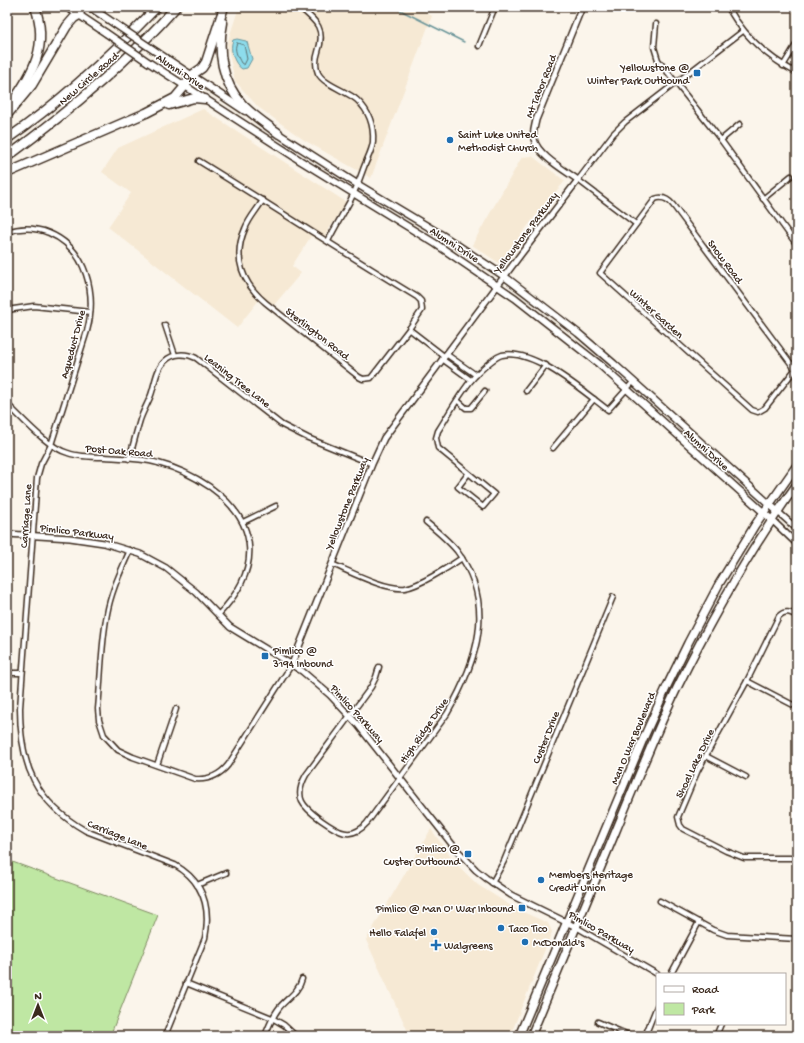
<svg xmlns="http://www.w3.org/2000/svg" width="804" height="1043" font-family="'Gochi Hand',sans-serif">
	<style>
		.built { fill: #f6e9d4 }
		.green { fill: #bfe7a3; stroke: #7d8860 }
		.water { fill: #8ddcec; stroke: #6c959a }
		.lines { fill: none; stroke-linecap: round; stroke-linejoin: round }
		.shore { stroke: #5c7170; stroke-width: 1 }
		.stream { stroke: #6c959a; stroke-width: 1.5 }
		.minor-casing { stroke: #3b2a1e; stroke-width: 7 }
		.tertiary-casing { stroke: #3b2a1e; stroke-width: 8 }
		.secondary-casing { stroke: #3b2a1e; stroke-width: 9 }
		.primary-casing { stroke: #3b2a1e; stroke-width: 10 }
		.motorway-casing { stroke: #3b2a1e; stroke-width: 11 }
		.minor { stroke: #fff; stroke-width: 4 }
		.tertiary { stroke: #fff; stroke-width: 5 }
		.secondary { stroke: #fff; stroke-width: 6 }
		.primary { stroke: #fff; stroke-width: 7 }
		.motorway { stroke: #fff; stroke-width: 8 }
		.secondary-bridge-casing { stroke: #3b2a1e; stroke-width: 9; stroke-linecap: butt }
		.secondary-bridge { stroke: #fff; stroke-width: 6 }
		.poi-dot { fill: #1f6fb2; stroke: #fff; stroke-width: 1.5 }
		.labels { text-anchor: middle; stroke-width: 3; stroke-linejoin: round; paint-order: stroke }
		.poi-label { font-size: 11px; fill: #3b2a1e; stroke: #fff; text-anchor: start }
		.street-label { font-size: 11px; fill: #3b2a1e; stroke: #fff }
	</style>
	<rect width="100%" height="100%" fill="#fbf5eb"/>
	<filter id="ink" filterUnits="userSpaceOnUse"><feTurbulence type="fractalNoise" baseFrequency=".025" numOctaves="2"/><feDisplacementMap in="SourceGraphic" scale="8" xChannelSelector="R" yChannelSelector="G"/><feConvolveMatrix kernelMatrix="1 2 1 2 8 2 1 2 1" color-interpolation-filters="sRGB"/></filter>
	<g filter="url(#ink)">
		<g class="built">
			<path d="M239,7H417L432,16L371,178L304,140L258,107L235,81L227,44Z"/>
			<path d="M203,109L346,202L321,242L311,236L292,266L301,273L274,305L262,296L237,328L108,227L131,193L102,172L118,148Z"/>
			<path d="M532,156L565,181L541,209L499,263L472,245L522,157Z"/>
			<path d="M431,829L455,863L478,885L516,909L548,923L552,932L510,1036H410L366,940Z"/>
		</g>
		<path class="green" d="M7,860L158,915L110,1036H7Z"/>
		<path class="water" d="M237,39L246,41L247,42L252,59L247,68L242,69C234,64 229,49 233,40Z"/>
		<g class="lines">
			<path class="shore" d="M237,43L244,45L247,59L244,65L241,63C238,57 233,49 237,43Z"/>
			<path class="stream" d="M394,7L464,42"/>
			<defs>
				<g id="minor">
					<path d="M299,7C316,21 326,28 318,52C316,58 315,66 318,73C324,85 347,91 357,100C369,111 374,126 373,142C372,151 367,159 364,167C360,178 356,190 350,201C343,214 335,227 328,241"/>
					<path d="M728,7C744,37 767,57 797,73"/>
					<path d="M656,24L654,47L658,60L721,140L797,245"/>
					<path d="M479,46L495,7"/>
					<path d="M783,66L797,43"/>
					<path d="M721,140L740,124"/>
					<path d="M199,161C272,206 344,253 417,297L421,301L422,310L409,329L371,378L363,379L359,377L266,303C243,284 232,258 245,229C249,218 257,210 263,200"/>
					<path d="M763,199L791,176"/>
					<path d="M636,224L578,180L613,134L625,122L743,31"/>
					<path d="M7,232C21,227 36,228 49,233C87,249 97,294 87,331L51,445L41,464L37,478L20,708C20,765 35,802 86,831L175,865C203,881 211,907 205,938L165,1036"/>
					<path d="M7,310L34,306L90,312"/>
					<path d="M165,325L175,355"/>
					<path d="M409,329L444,356"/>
					<path d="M446,354L476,375"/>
					<path d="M442,359L471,380"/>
					<path d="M795,369L673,205C668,199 662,196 655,199L600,273L752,410L758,412L765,408L797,367"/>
					<path d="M526,391L546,365"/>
					<path d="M458,401L466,408H471L485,391"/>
					<path d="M7,404C23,419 47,447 68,453C79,457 92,457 104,457C122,458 141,458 158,463C177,468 194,476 210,487C261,524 261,571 218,615"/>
					<path d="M553,448L594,399"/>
					<path d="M129,459C133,446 136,433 140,420C143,411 148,403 151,395C155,384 156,369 165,361C173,353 186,353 196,358L282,425L308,438L372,464"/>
					<path d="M468,474L458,487L483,507L494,494L438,448L436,438L438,431C449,414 462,389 476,375C481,370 495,357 502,355C534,348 584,392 608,410L633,382"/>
					<path d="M243,522L276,506"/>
					<path d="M130,550C121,571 111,591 107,614C101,645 101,678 98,709L99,720L104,735L118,750L133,757L195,779C209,780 219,776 228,765L292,664"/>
					<path d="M332,564C351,572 385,590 405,588C419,586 449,567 462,558"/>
					<path d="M797,616C790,612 785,610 779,616L747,681L698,770L678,817L680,825L683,829L726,851L744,858H797"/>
					<path d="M379,667L376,677L371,687L306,775C293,798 303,807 321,820C338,832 351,841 367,823L447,714C477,662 497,605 457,551C448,540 437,531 426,522"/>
					<path d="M7,673H22"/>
					<path d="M747,681L797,707"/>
					<path d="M706,756L746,777"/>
					<path d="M157,765L176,709"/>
					<path d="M492,883L504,861L613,597"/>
					<path d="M197,885L226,873"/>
					<path d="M660,901L713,930L727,935L797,939"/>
					<path d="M576,927L657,974"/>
					<path d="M671,974L699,922"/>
					<path d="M186,983L272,1018L284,1025L296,1036"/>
					<path d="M598,1022L631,1036"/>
					<path d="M265,1036C269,1026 272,1017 279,1008C286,999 299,992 302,979"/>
					<path d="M645,1036L657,1006"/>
					<path d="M716,1036L721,1024"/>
				</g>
				<g id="tertiary">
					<path d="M777,511L797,529"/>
					<path d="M772,520L797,544"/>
					<path d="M7,534L70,538L104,543L140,554L166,568L196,592L230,627L302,671L330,695L358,725L455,848L476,870L486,878L511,895L576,927"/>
					<path d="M292,664L372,464L384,438L521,254L578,180C566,171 537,155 534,139C532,133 535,126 536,120L582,7"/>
				</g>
				<g id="secondary">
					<path d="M67,7L106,33"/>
					<path d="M90,7L115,24"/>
					<path d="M158,53L245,111"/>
					<path d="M148,62L301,161L436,244L515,298L599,364L772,520"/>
					<path d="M274,131L357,184L442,235L504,276L578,333L614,364L777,511"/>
				</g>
				<g id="primary">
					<path d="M519,1036L644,737L667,686L688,643L719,584L755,525L797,465"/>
					<path d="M531,1036C559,969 587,901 615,833C635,785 654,736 677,688C712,617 751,548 797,484"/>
				</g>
				<g id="motorway">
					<path d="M223,23C217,51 222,82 242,104C252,115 266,124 278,133"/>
					<path d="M11,104C33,73 49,46 35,7"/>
					<path d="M169,105L194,98L205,99"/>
					<path d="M7,115L32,85L67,26L74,18L79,15L81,7"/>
					<path d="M7,139C62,101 111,55 157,7"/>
					<path d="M7,157C68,112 126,64 176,7"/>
					<path d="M7,173L146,113L175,98L185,86L192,75L202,68L206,62L224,7"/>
				</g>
			</defs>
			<use href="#minor" class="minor-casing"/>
			<use href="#tertiary" class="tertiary-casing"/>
			<use href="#secondary" class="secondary-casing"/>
			<use href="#primary" class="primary-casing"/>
			<use href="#motorway" class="motorway-casing"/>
			<use href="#minor" class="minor"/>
			<use href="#tertiary" class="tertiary"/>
			<use href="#secondary" class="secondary"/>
			<use href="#primary" class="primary"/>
			<use href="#motorway" class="motorway"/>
			<defs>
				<g id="secondary-bridge">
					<path d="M115,24L158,53"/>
					<path d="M106,33L148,62"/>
				</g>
			</defs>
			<use href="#secondary-bridge" class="secondary-bridge-casing"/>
			<use href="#secondary-bridge" class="secondary-bridge"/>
		</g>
	</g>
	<g class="poi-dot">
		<rect x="693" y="69" width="8" height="8" rx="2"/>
		<circle cx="450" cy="140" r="4"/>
		<rect x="261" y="652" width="8" height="8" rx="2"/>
		<rect x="464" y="850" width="8" height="8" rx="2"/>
		<circle cx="541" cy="880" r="4"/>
		<rect x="518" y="904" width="8" height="8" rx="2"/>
		<circle cx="501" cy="928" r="4"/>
		<circle cx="434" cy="932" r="4"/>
		<circle cx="525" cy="942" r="4"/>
		<path d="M434 939h4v4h4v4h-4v4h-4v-4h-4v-4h4z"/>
	</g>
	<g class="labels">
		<g class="poi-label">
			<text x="689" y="71" text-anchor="end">Yellowstone @<tspan x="689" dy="13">Winter Park Outbound</tspan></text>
			<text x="458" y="138">Saint Luke United<tspan x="458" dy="13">Methodist Church</tspan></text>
			<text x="273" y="654">Pimlico @<tspan x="273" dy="13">3194 Inbound</tspan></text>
			<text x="460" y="852" text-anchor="end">Pimlico @<tspan x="460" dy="13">Custer Outbound</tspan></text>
			<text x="549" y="878">Members Heritage<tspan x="549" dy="13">Credit Union</tspan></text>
			<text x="514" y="912" text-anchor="end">Pimlico @ Man O' War Inbound</text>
			<text x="509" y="932">Taco Tico</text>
			<text x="426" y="936" text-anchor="end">Hello Falafel</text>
			<text x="533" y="946">McDonald's</text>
			<text x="444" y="949">Walgreens</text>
		</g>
		<g class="street-label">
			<text transform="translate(181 71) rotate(34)" y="4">Alumni Drive</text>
			<text transform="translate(88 78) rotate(-41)" y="4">New Circle Road</text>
			<text transform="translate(540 86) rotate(-68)" y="4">Mt Tabor Road</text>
			<text transform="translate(525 232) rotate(-53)" y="4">Yellowstone Parkway</text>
			<text transform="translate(455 244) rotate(33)" y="4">Alumni Drive</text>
			<text transform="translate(726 261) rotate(53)" y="4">Snow Road</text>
			<text transform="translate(657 313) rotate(42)" y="4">Winter Garden</text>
			<text transform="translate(318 333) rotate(38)" y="4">Sterlington Road</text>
			<text transform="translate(72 344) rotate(-75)" y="4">Aqueduct Drive</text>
			<text transform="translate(238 380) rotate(38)" y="4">Leaning Tree Lane</text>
			<text transform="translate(707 449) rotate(42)" y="4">Alumni Drive</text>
			<text transform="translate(119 450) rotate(5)" y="4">Post Oak Road</text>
			<text transform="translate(346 503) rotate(-68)" y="4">Yellowstone Parkway</text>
			<text transform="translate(25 516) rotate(-86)" y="4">Carriage Lane</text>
			<text transform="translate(77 531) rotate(7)" y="4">Pimlico Parkway</text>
			<text transform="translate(358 713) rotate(48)" y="4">Pimlico Parkway</text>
			<text transform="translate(423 730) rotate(-55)" y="4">High Ridge Drive</text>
			<text transform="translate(545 737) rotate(-68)" y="4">Custer Drive</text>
			<text transform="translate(632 738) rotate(-67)" y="4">Man O War Boulevard</text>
			<text transform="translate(694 763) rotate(-64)" y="4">Shoal Lake Drive</text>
			<text transform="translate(118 834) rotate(22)" y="4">Carriage Lane</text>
			<text transform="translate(602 931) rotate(30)" y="4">Pimlico Parkway</text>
		</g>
	</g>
	<rect width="804" height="1043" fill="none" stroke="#fff" stroke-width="24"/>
	<rect x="12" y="12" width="780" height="1019" fill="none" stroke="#3b2a1e" stroke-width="1.5" filter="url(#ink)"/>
	<rect x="656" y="973" width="130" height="52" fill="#ffffff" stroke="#b1aaa5"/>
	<rect x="664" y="986" width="20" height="6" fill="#ffffff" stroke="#b1aaa5"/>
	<text x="692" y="993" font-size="12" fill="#3b2a1e">Road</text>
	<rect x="664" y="1003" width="20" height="12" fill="#bfe7a3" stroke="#b1aaa5"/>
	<text x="692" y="1013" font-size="12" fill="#3b2a1e">Park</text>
	<g transform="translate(38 1005)" stroke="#ffffff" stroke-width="3" paint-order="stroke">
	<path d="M0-3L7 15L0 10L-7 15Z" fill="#3b2a1e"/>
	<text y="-6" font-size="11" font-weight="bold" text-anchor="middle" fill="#3b2a1e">N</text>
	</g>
</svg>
